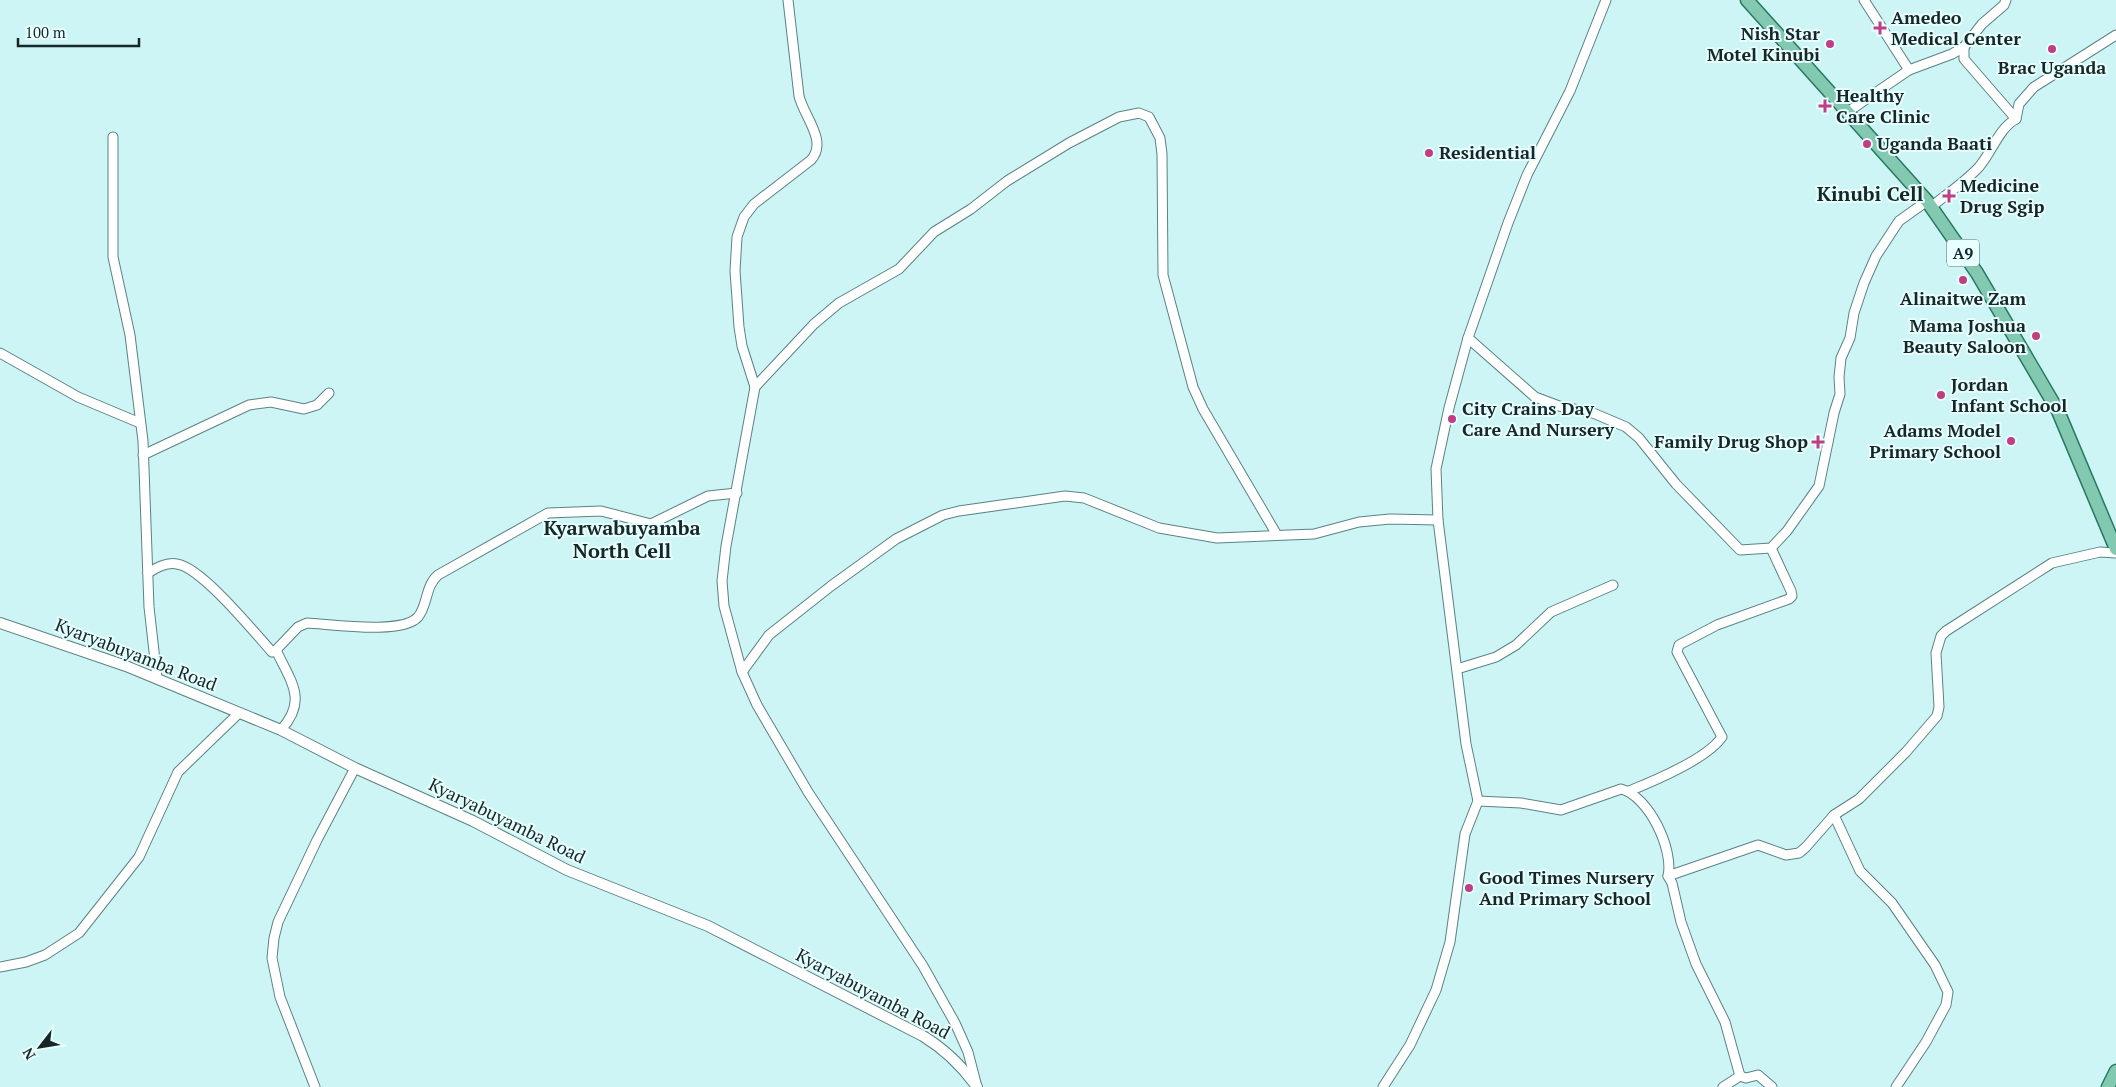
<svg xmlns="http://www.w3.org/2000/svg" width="2116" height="1087" font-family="'PT Serif',serif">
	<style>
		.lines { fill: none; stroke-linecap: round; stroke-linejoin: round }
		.minor-casing { stroke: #5c8282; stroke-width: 11 }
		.tertiary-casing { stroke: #5c8282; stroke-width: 12 }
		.primary-casing { stroke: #27795f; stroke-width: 15 }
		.minor { stroke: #fff; stroke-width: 9 }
		.tertiary { stroke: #fff; stroke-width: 10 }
		.primary { stroke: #83c9b1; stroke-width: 12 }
		.poi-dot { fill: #c13e86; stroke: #e7ffff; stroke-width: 2 }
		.labels { text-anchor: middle; stroke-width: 4; stroke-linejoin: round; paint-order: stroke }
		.shield { fill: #e7ffff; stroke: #556868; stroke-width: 1 }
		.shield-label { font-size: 16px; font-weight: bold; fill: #172727 }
		.poi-label { font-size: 18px; font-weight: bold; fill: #172727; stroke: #e7ffff; text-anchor: start }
		.street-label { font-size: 18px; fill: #172727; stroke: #e7ffff }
		.quarter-label { font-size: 20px; font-weight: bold; fill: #172727; stroke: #e7ffff }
	</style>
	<rect width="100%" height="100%" fill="#cdf5f5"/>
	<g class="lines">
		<defs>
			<g id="minor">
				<path d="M788,0L799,96C804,117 828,141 811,160L754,204L744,217L737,237L735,271L739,327L742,346L755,387L726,546L722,581L724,606L742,672L757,705L808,792L923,966L955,1023L968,1052L976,1083"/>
				<path d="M1864,0L1909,70"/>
				<path d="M1964,47L1982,24L2004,5L2006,0"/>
				<path d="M1849,111L1909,70L1952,54L1964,47V59L2016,119"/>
				<path d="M113,137V257L130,335L143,441L149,607L157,678"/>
				<path d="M1931,207C1947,194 1965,182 1979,167C1992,152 1999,128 2016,119L2019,104L2034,87L2116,35"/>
				<path d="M1468,338L1535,397L1559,406L1593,413L1626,427L1639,438L1676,484L1740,550L1771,548L1787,531L1819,486L1834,413L1840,394L1839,377L1841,358L1850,338L1854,313L1864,283L1876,256L1899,221L1927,201"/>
				<path d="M0,353L78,397L140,423"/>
				<path d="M755,387L814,324L839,303L899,269L934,232L971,209L1007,181L1069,143L1119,117L1139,113L1149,117L1160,138L1162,154L1163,275L1193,387L1203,409L1277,535"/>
				<path d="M143,455L249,405L271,402L304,409L317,405L329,393"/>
				<path d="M148,573C156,568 166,562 177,564C201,567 254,632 272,652L276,650C291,682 308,700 281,730"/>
				<path d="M276,650L298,627L307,623C331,624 402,635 418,617C428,605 425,586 438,575L548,513L601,511L651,524L708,496L737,493"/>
				<path d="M1457,669L1496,657L1516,645L1551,612L1613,585"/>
				<path d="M742,672L769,635L831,586L896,539L943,515L959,511L1065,496L1084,498L1159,528L1217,538L1314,534L1359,522L1390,519L1438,520"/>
				<path d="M1629,791C1654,781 1707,759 1722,737L1677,652L1679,645L1717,625L1789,599L1792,596L1791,591L1771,548"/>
				<path d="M1478,801L1521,803L1561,810L1621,789C1649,796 1674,850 1668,876L1672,883L1681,922L1696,964L1725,1022L1740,1076"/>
				<path d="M1834,815L1860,871L1892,903L1935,965L1948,992L1946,1005L1926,1042L1896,1087"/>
				<path d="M1668,876L1758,845L1786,855L1799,853L1806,847L1834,815L1859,799L1906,752L1937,716L1939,707L1936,653L1941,636L1946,631L2052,563L2100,552L2116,553"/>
				<path d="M0,967L26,962L45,955L79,933L139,857L178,772L239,713"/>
				<path d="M315,1087L280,997L272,958L274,938L278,922L317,840L355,768"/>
				<path d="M1383,1087L1410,1045L1436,990L1450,942L1465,834L1478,801L1466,744L1438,520L1436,469L1449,408L1468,338L1508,223L1527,175L1570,91L1606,0"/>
				<path d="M1723,1087L1740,1076L1746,1078L1758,1075L1772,1087"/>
			</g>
			<path id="tertiary" d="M0,623L126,666L281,730L355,768L473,821L567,870L708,926L923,1036C946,1050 962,1066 977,1087"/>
			<g id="primary">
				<path d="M1747,0L1927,201L1977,273L2058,411L2116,549"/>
				<path d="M2108,1087L2116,1071"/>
			</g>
		</defs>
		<use href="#minor" class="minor-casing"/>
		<use href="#tertiary" class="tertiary-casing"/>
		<use href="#primary" class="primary-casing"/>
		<use href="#minor" class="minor"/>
		<use href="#tertiary" class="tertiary"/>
		<use href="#primary" class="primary"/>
	</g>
	<g class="poi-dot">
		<path d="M1877.5 20.5h5v5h5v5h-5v5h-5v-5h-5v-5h5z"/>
		<circle cx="1830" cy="44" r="5"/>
		<circle cx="2052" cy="49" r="5"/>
		<path d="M1822.5 98.5h5v5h5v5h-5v5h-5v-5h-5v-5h5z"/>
		<circle cx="1867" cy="144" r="5"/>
		<circle cx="1429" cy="153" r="5"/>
		<path d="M1946.5 188.5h5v5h5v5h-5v5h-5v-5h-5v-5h5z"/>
		<circle cx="1963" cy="280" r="5"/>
		<circle cx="2036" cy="336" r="5"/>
		<circle cx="1941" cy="395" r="5"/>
		<circle cx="1452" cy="419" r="5"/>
		<circle cx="2011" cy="441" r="5"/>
		<path d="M1815.5 434.5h5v5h5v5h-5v5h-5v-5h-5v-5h5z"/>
		<circle cx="1469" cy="888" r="5"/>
	</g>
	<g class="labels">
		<rect class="shield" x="1947" y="239.5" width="32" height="27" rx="4"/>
		<g class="shield-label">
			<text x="1963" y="259">A9</text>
		</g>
		<g class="poi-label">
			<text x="1891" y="24">Amedeo<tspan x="1891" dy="21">Medical Center</tspan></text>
			<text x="1820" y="40" text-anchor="end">Nish Star<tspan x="1820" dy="21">Motel Kinubi</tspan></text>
			<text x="2052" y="74" text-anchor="middle">Brac Uganda</text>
			<text x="1836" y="102">Healthy<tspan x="1836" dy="21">Care Clinic</tspan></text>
			<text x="1877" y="150">Uganda Baati</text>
			<text x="1439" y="159">Residential</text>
			<text x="1960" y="192">Medicine<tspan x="1960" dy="21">Drug Sgip</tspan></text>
			<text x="1963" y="305" text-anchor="middle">Alinaitwe Zam</text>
			<text x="2026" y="332" text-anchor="end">Mama Joshua<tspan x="2026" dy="21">Beauty Saloon</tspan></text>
			<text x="1951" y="391">Jordan<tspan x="1951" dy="21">Infant School</tspan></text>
			<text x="1462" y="415">City Crains Day<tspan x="1462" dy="21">Care And Nursery</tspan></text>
			<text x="2001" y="437" text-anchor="end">Adams Model<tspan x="2001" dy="21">Primary School</tspan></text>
			<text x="1808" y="448" text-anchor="end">Family Drug Shop</text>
			<text x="1479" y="884">Good Times Nursery<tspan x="1479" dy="21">And Primary School</tspan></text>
		</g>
		<g class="street-label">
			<text transform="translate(136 655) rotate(21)" y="6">Kyaryabuyamba Road</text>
			<text transform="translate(507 821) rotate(26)" y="6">Kyaryabuyamba Road</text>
			<text transform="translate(873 994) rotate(28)" y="6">Kyaryabuyamba Road</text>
		</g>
		<g class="quarter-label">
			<text x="1870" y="201">Kinubi Cell</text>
			<text x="622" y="535">Kyarwabuyamba<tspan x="622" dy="23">North Cell</tspan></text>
		</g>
	</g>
	<g transform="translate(40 1047) rotate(239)" stroke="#e7ffff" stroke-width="4" paint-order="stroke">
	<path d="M0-4L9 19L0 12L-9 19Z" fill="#172727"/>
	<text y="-8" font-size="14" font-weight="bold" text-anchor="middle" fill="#172727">N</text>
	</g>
	<path d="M18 38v8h121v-8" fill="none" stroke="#172727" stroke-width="2.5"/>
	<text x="25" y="38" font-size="15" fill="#172727" stroke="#e7ffff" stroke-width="4" paint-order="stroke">100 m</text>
</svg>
